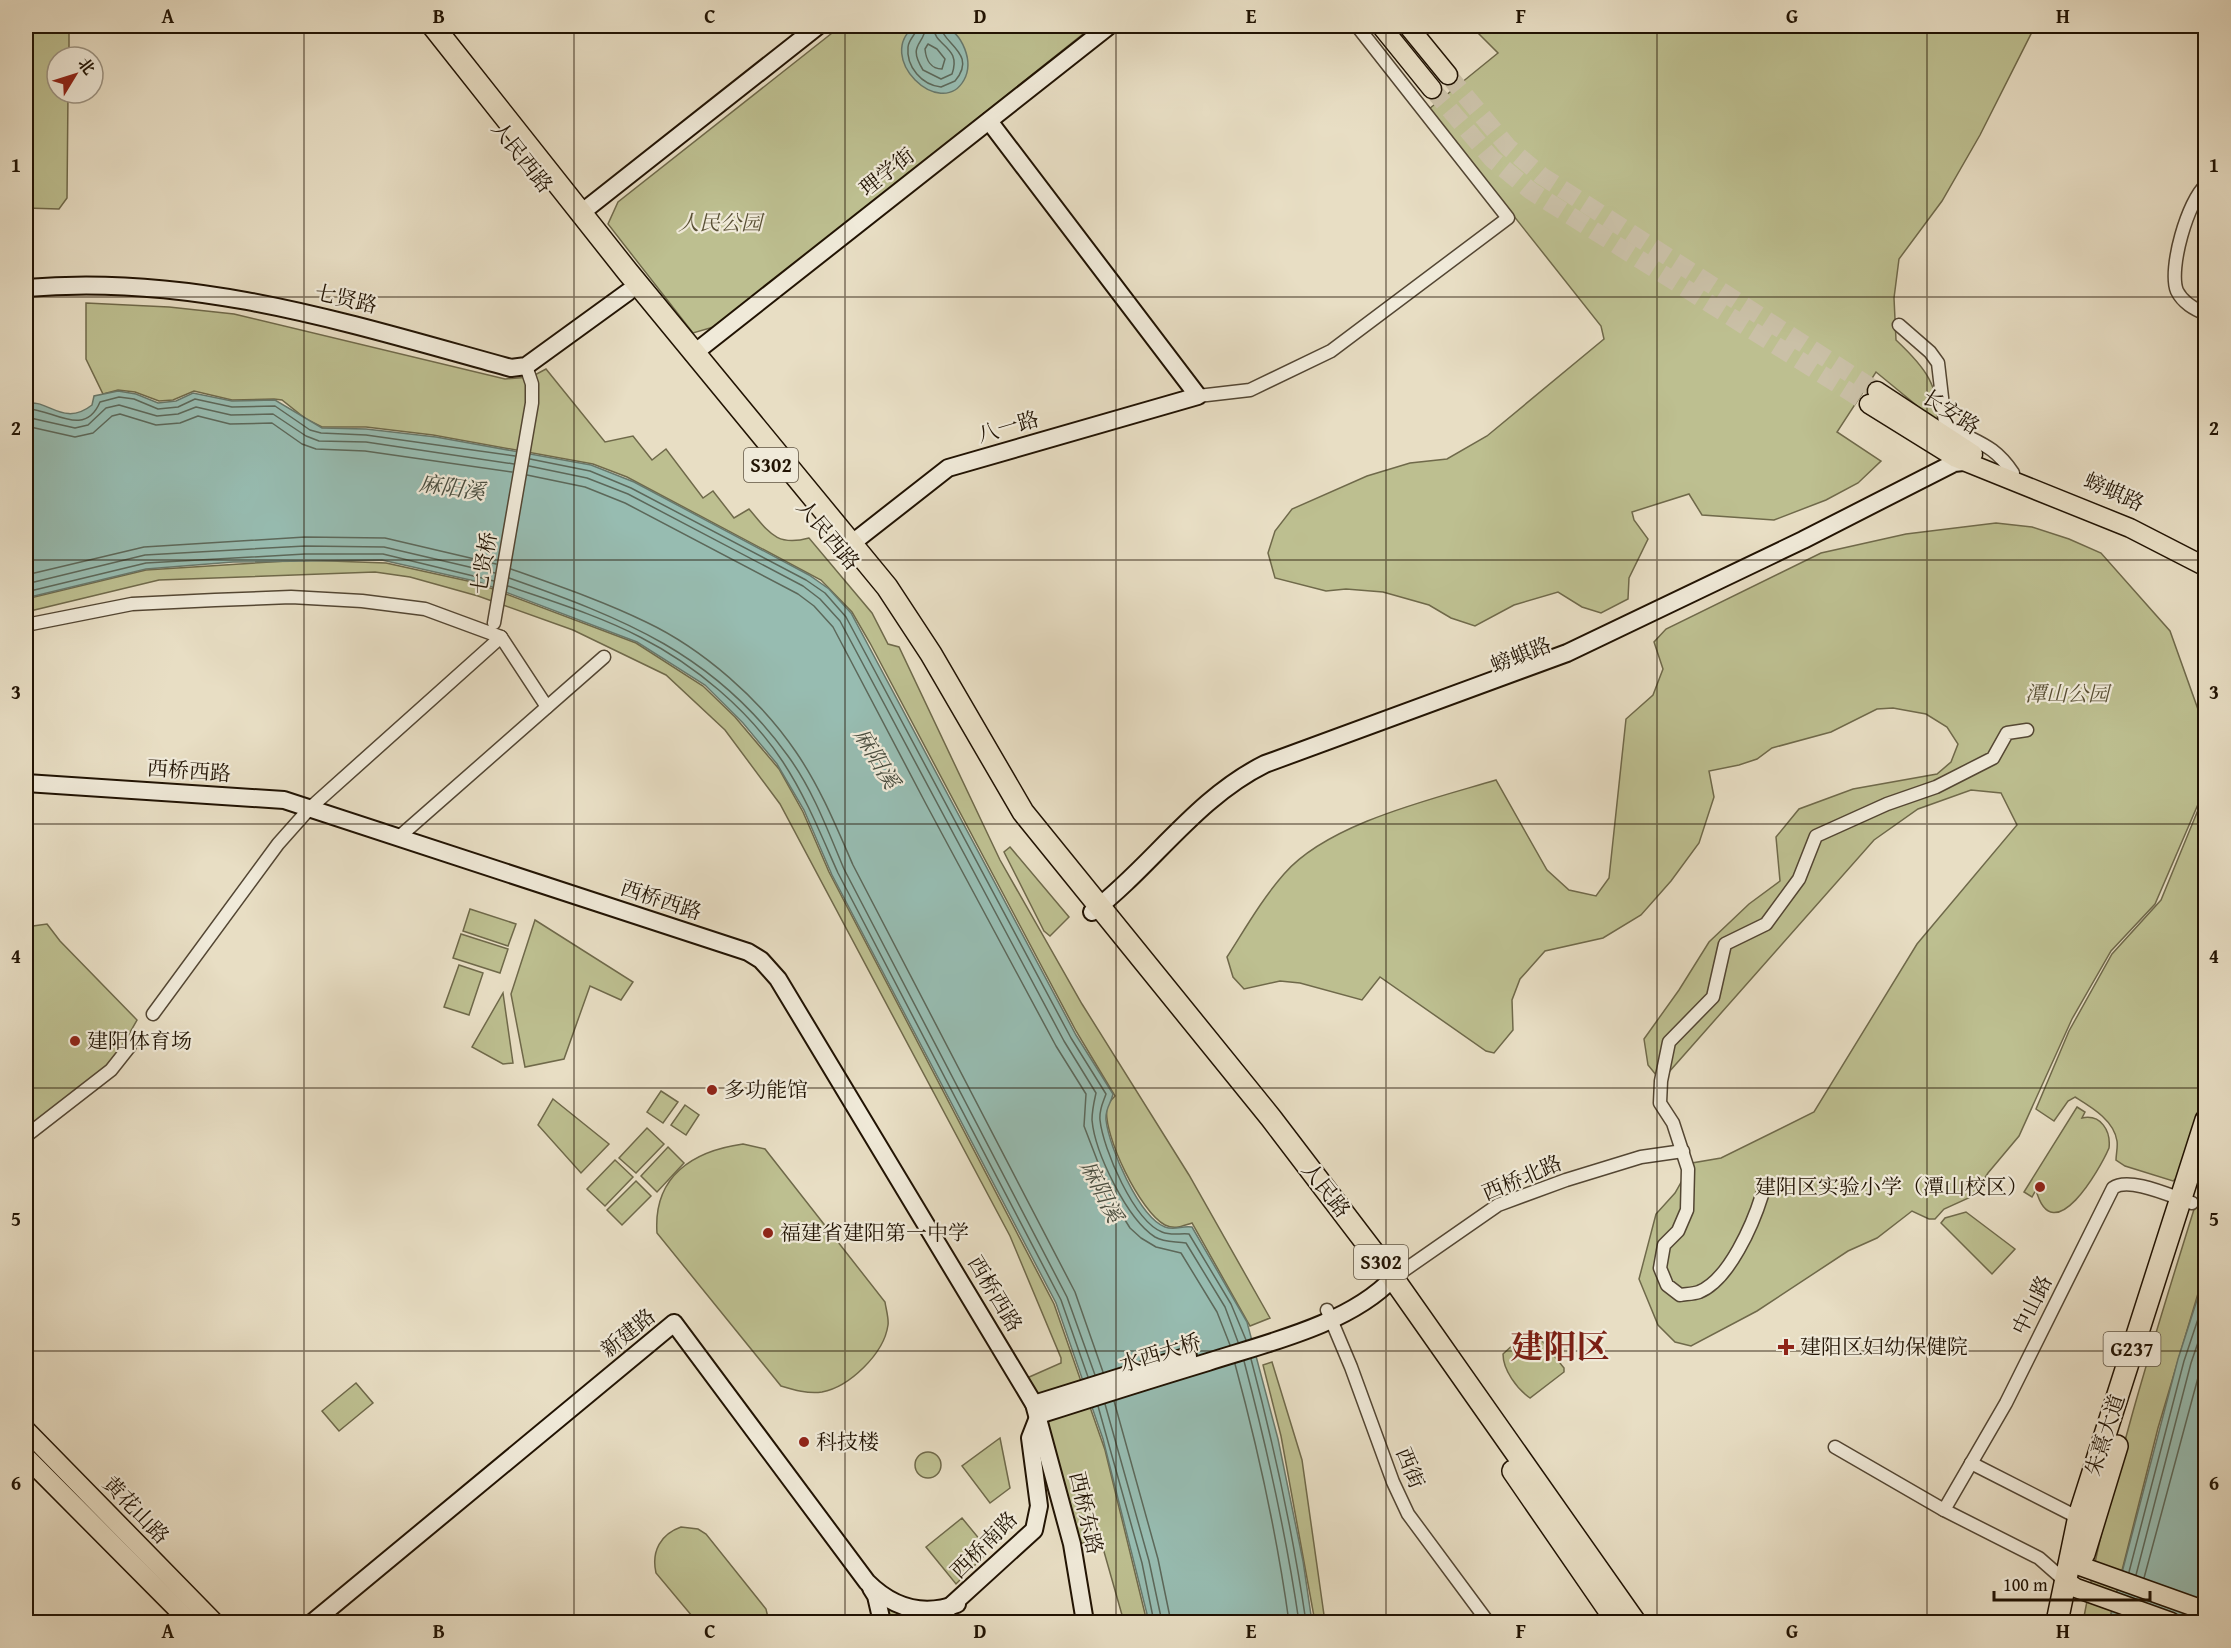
<svg xmlns="http://www.w3.org/2000/svg" width="2231" height="1648" font-family="'Gentium Book Plus','Noto Serif SC',serif">
	<style>
		.green { fill: #bdbf90; stroke: #6f694a; stroke-width: 1.5 }
		.water { fill: #97bcb1; stroke: #68786b; stroke-width: 1.5 }
		.lines { fill: none; stroke-linecap: round; stroke-linejoin: round }
		.shore { stroke: #5c685a; stroke-width: 1.5 }
		.primary-tunnel { stroke: #cac0a7; stroke-width: 18; stroke-dasharray: 18 9; stroke-linecap: butt }
		.street-casing { stroke: #534633; stroke-width: 15 }
		.secondary-casing { stroke: #211303; stroke-width: 20 }
		.primary-casing { stroke: #211303; stroke-width: 21 }
		.highway-casing { stroke: #211303; stroke-width: 24 }
		.street { stroke: #f0ead9; stroke-width: 12 }
		.secondary { stroke: #f0ead9; stroke-width: 16 }
		.primary { stroke: #e8dec4; stroke-width: 18 }
		.highway { stroke: #e8dec4; stroke-width: 21 }
		.grid { fill: none; stroke: #211303; stroke-width: 1.5; stroke-opacity: 0.55 }
		.poi-dot { fill: #8f2418; stroke: #f0ead9; stroke-width: 2 }
		.labels { text-anchor: middle; stroke-width: 4.5; stroke-linejoin: round; paint-order: stroke }
		.shield { fill: #f0ead9; stroke: #5f5443; stroke-width: 1.5 }
		.shield-label { font-size: 20px; font-weight: bold; fill: #211303 }
		.street-label { font-size: 21px; fill: #211303; stroke: #f0ead9 }
		.park-label { font-size: 21px; font-style: italic; fill: #584f34; stroke: #f0ead9 }
		.poi-label { font-size: 21px; fill: #211303; stroke: #f0ead9; text-anchor: start }
		.water-label { font-size: 22px; font-style: italic; fill: #4a4e40; stroke: #f0ead9 }
		.town-label { font-size: 33px; font-weight: bold; fill: #7a1f14; stroke: #f0ead9 }
		.neatline { fill: none; stroke: #211303; stroke-width: 2 }
		.grid-label { font-size: 20px; text-anchor: middle; font-weight: bold; fill: #211303 }
	</style>
	<rect width="100%" height="100%" fill="#e8dec4"/>
	<filter id="stains"><feTurbulence type="fractalNoise" baseFrequency=".00333" numOctaves="4"/><feColorMatrix values="0 0 0 0 .2 0 0 0 0 .09 0 0 0 0 .02 0 0 0 .5 -.17"/></filter>
	<radialGradient id="worn" r=".72"><stop offset=".6" stop-color="#630" stop-opacity="0"/><stop offset="1" stop-color="#630" stop-opacity=".3"/></radialGradient>
	<g class="green">
		<path d="M26,26H69V57H57V93H68L67,198L59,209L26,208Z"/>
		<path d="M841,26H1093L717,326L693,333L608,224L618,202Z"/>
		<path d="M1471,26H2035L1980,135L1942,201L1899,259L1894,298L1896,340C1930,372 1934,382 1943,427L1876,372L1837,432L1881,461L1858,483L1826,500L1774,520L1702,515L1689,494L1632,512L1634,520L1648,539L1629,578L1628,599L1601,613L1582,607L1558,592L1514,605L1475,626L1451,618L1429,605L1383,592L1346,589L1326,591L1275,578L1268,553L1275,531L1292,509L1367,476L1410,463L1447,459L1487,436L1604,339L1601,326L1429,109L1498,53Z"/>
		<path d="M86,303L169,307L234,314L505,379L531,377L546,369L605,442L633,436L652,460L666,449L703,498L713,491L734,518L749,509C769,532 776,547 809,538L872,613L888,644L899,647L1000,860L1082,1004L1189,1175L1270,1318L1250,1326L1192,1223C1182,1226 1175,1230 1165,1225C1141,1213 1102,1134 1107,1107C1108,1103 1112,1099 1115,1096L1076,1031L870,643L852,612L821,580L627,477L593,464L433,435L366,427H322L306,419L282,400L274,399L232,400L194,391L173,400L159,401L135,392L118,390L103,394L86,359Z"/>
		<path d="M1996,523L2032,527L2069,539L2101,553L2170,631L2205,729V764L2199,802L2155,904L2111,951L2072,1019L2019,1136L1988,1173L1973,1196L1944,1209L1935,1219H1929L1912,1211L1877,1238L1848,1251L1757,1311L1691,1346L1675,1342L1658,1325L1639,1279L1656,1214L1675,1193L1692,1163L1721,1158L1814,1112L1917,944L2017,825L2001,793L1971,790L1918,809L1874,840L1661,1081L1648,1065L1644,1039L1679,990L1709,942L1749,904L1780,881L1776,837L1799,809L1853,789L1937,774L1951,762L1958,744L1947,727L1926,714L1893,708L1877,709L1831,732L1772,748L1757,759L1739,765L1709,771L1714,797L1699,843L1671,881L1641,915L1603,938L1545,951L1520,979L1512,1000L1513,1030L1494,1053L1486,1051L1380,977L1362,1000L1300,983L1280,981L1244,989L1233,977L1227,957C1245,929 1262,899 1284,874C1328,823 1433,799 1496,780L1547,870L1569,890L1596,896L1609,878L1626,719L1653,695L1663,669L1654,642L1666,629L1821,553L1906,534Z"/>
		<path d="M303,560L386,563L477,583L636,643L703,686L735,717L779,769L803,812L829,872L1054,1304L1105,1450L1147,1622H1124L1103,1548L1097,1540L1078,1544L1027,1378L1061,1363V1358L1010,1236L780,804L725,730L666,675L573,630L478,596L410,577L375,572L159,580L26,612V599L146,570Z"/>
		<path d="M2205,793V1097L2180,1175L2173,1181L2125,1166L2116,1160C2116,1154 2118,1147 2117,1141C2114,1120 2091,1107 2075,1097L2068,1101L2054,1121L2036,1109L2069,1031L2112,954L2161,900Z"/>
		<path d="M1010,847L1069,917L1050,936L1044,931L1004,852Z"/>
		<path d="M470,909L516,924L508,946L463,931Z"/>
		<path d="M535,920L633,982L621,1000L590,986L564,1059L525,1067L511,994Z"/>
		<path d="M47,924L60,941L137,1020L113,1062L26,1129V927Z"/>
		<path d="M461,934L508,949L500,973L453,958Z"/>
		<path d="M459,965L483,973L469,1015L444,1007Z"/>
		<path d="M503,993L513,1063L503,1064L472,1047Z"/>
		<path d="M661,1091L678,1102L663,1123L647,1112Z"/>
		<path d="M553,1099L609,1144L581,1173L538,1125Z"/>
		<path d="M685,1105L699,1115L686,1135L671,1125Z"/>
		<path d="M2077,1107L2085,1112L2082,1118C2101,1114 2111,1131 2109,1148C2100,1169 2053,1252 2036,1190L2032,1197L2024,1192Z"/>
		<path d="M647,1128L664,1144L636,1173L619,1158Z"/>
		<path d="M743,1144L765,1149L885,1302C886,1309 889,1319 888,1325C884,1354 849,1387 822,1392C808,1394 794,1390 781,1386L657,1233C653,1176 693,1151 743,1144Z"/>
		<path d="M668,1147L684,1163L657,1192L641,1176Z"/>
		<path d="M615,1160L633,1177L605,1206L587,1189Z"/>
		<path d="M2205,1174V1270L2158,1428L2109,1622H2083C2111,1470 2159,1322 2205,1174Z"/>
		<path d="M636,1181L651,1196L622,1225L607,1210Z"/>
		<path d="M1966,1212L2015,1249L1992,1274L1941,1223L1945,1218Z"/>
		<path d="M1528,1331L1535,1332L1564,1368V1372L1530,1398C1517,1389 1503,1370 1503,1354Z"/>
		<path d="M1272,1362L1302,1460L1325,1622H1315L1281,1436L1263,1365Z"/>
		<path d="M356,1383L373,1403L339,1431L322,1411Z"/>
		<path d="M1000,1438L1010,1488L990,1503L962,1466Z"/>
		<circle cx="928" cy="1465" r="13"/>
		<path d="M962,1518L981,1541L983,1557L956,1584L926,1547Z"/>
		<path d="M681,1527L698,1529L706,1534L766,1609L769,1622H697L656,1573C651,1551 661,1534 681,1527Z"/>
		<path d="M883,1603L934,1615L930,1622H884Z"/>
	</g>
	<g class="water">
		<path d="M915,26C923,25 935,23 943,26C963,33 974,62 964,80C941,121 873,57 915,26Z"/>
		<path d="M118,391L136,394L158,403L176,401L193,393L232,401L275,400L322,428L366,429L436,437L591,465L634,482L809,575L829,589L851,613L1076,1035L1113,1094C1111,1104 1105,1108 1106,1120C1109,1147 1139,1217 1165,1227C1176,1231 1182,1225 1192,1227L1247,1322L1278,1439L1303,1561L1312,1622H1149L1103,1439L1056,1303L832,875L804,810L777,764L743,723L705,685L637,642L479,582L382,560L233,562L146,569L26,598V404C46,397 63,428 92,405L94,396Z"/>
		<path d="M2205,1275V1622H2109L2178,1359Z"/>
	</g>
	<g class="lines">
		<g class="shore">
			<path d="M918,26C917,34 909,38 908,47C906,67 922,85 941,87L955,81C978,54 943,44 940,26"/>
			<path d="M926,26C924,46 907,44 923,70L941,79L952,74C962,46 934,47 933,26"/>
			<path d="M928,44L937,49L945,59L942,69C931,69 926,60 925,49Z"/>
			<path d="M26,409C50,407 84,440 100,402L119,397L134,399L158,409L178,407L195,399L232,407L275,406L310,430L321,433L366,435L515,456"/>
			<path d="M26,417L75,428L88,425L106,408L119,405L157,416L178,414L196,407L231,415L273,414L306,436L319,441L366,442L514,464"/>
			<path d="M26,426L75,437L93,433L112,416L120,414L156,425L180,423L198,416L230,424L272,423L302,444L316,449L365,451L512,472"/>
			<path d="M530,459L590,471L631,488L806,580L825,593L846,617L1071,1038L1106,1094C1103,1103 1099,1109 1100,1120C1103,1149 1134,1221 1162,1232C1172,1236 1180,1233 1189,1234L1231,1304L1246,1340"/>
			<path d="M529,466L587,478L628,494L803,586L820,599L840,621L1064,1041L1096,1093C1094,1102 1092,1110 1092,1120C1095,1153 1127,1219 1155,1237C1165,1243 1176,1241 1186,1243L1225,1307L1238,1342"/>
			<path d="M527,475L585,487L625,503L798,594L814,606L833,627L926,804L1056,1046L1086,1094L1084,1126L1112,1199L1130,1228L1141,1238L1156,1247L1181,1253L1217,1312L1230,1345"/>
			<path d="M511,569C556,585 603,601 646,622C703,649 761,700 796,752C820,787 836,826 853,865L1075,1292L1103,1372"/>
			<path d="M26,575L144,547L305,537L385,538L496,564"/>
			<path d="M509,578C623,618 715,654 788,756C813,790 828,831 844,869L1067,1297L1095,1375"/>
			<path d="M26,584L145,555L305,546L384,547L495,573"/>
			<path d="M508,586C551,601 600,616 640,637C695,665 749,710 783,762C806,797 821,835 838,873L1061,1300L1088,1377"/>
			<path d="M26,592L146,563L305,554H383L494,581"/>
			<path d="M1251,1359C1274,1446 1293,1533 1306,1622"/>
			<path d="M1244,1361C1267,1448 1286,1534 1299,1622"/>
			<path d="M1235,1364C1258,1449 1277,1535 1289,1622"/>
			<path d="M1114,1401L1158,1559L1171,1622"/>
			<path d="M1105,1404L1149,1561L1162,1622"/>
			<path d="M1098,1406L1142,1563L1154,1622"/>
			<path d="M2129,1572L2184,1361L2206,1295"/>
			<path d="M2136,1575L2191,1363L2206,1319"/>
			<path d="M2144,1578L2206,1348"/>
		</g>
		<g class="primary-tunnel">
			<path d="M1448,75L1508,147L1542,176L1877,391"/>
			<path d="M1432,89L1492,159L1531,191L1869,404"/>
		</g>
		<defs>
			<g id="street">
				<path d="M2206,185C2188,200 2168,269 2177,291C2183,303 2194,309 2206,314"/>
				<path d="M1899,325L1930,352L1938,363L1945,423C1972,443 1991,440 2013,473"/>
				<path d="M1198,396L1250,390L1331,351L1508,218L1357,26"/>
				<path d="M494,623L532,403V384L526,366"/>
				<path d="M26,625L132,604L215,600L291,597L362,601L425,609L501,637L547,707"/>
				<path d="M399,837L604,657"/>
				<path d="M153,1014L278,844L310,808L501,637"/>
				<path d="M26,1136L111,1070L130,1046"/>
				<path d="M1762,1195C1753,1224 1729,1280 1699,1292C1693,1294 1685,1294 1680,1295L1667,1285L1660,1268L1664,1245L1678,1231L1687,1210L1688,1169L1673,1123L1660,1103L1661,1081L1669,1042L1713,997L1725,944L1766,924L1799,879L1816,836L1887,804L1936,787L1993,758L2007,733L2027,730"/>
				<path d="M1393,1278L1498,1205L1566,1180L1641,1157L1683,1151"/>
				<path d="M1327,1310L1351,1367L1393,1482L1408,1514L1488,1622"/>
				<path d="M1835,1447L1944,1510L2039,1558L2064,1580"/>
				<path d="M1971,1463L2079,1518"/>
				<path d="M1944,1510L2006,1403L2113,1188C2129,1176 2173,1197 2192,1203"/>
			</g>
			<g id="secondary">
				<path d="M581,213L818,26"/>
				<path d="M26,288C195,273 351,324 511,368L526,366L628,292"/>
				<path d="M693,354L1109,26"/>
				<path d="M851,544L948,468L1198,396L989,121"/>
				<path d="M26,783L284,800L748,952L761,960L778,979L1034,1404L1072,1544L1085,1622"/>
				<path d="M1092,912C1152,866 1196,798 1265,764L1567,653L1803,540L1954,463L1972,461"/>
				<path d="M1034,1404L1188,1356"/>
				<path d="M1039,1415C1095,1397 1152,1379 1208,1362C1267,1343 1350,1324 1393,1278"/>
				<path d="M871,1588L876,1596L882,1622"/>
				<path d="M313,1622L674,1323L867,1582C892,1607 922,1617 957,1604"/>
				<path d="M933,1622L1034,1530L1039,1506L1030,1438L1039,1415"/>
			</g>
			<g id="primary">
				<path d="M1381,26L1432,89"/>
				<path d="M1408,26L1448,75"/>
				<path d="M1877,391L1973,454"/>
				<path d="M1869,404L1956,458L2130,528L2206,567"/>
				<path d="M26,1430L214,1622"/>
				<path d="M26,1457L190,1622"/>
				<path d="M2069,1562L2206,1611"/>
				<path d="M2064,1580L2076,1588L2171,1622"/>
			</g>
			<g id="highway">
				<path d="M433,26L627,271L887,587L931,654L1023,812L1271,1118L1393,1278L1635,1622"/>
				<path d="M1513,1471L1617,1622"/>
				<path d="M2084,1554L2117,1446"/>
				<path d="M2057,1622L2079,1516L2206,1120"/>
			</g>
		</defs>
		<use href="#street" class="street-casing"/>
		<use href="#secondary" class="secondary-casing"/>
		<use href="#primary" class="primary-casing"/>
		<use href="#highway" class="highway-casing"/>
		<use href="#street" class="street"/>
		<use href="#secondary" class="secondary"/>
		<use href="#primary" class="primary"/>
		<use href="#highway" class="highway"/>
	</g>
	<path class="grid" d="M304,26V1622M574,26V1622M845,26V1622M1116,26V1622M1386,26V1622M1657,26V1622M1927,26V1622M26,297H2206M26,560H2206M26,824H2206M26,1088H2206M26,1351H2206"/>
	<g class="poi-dot">
		<circle cx="75" cy="1041" r="6"/>
		<circle cx="712" cy="1090" r="6"/>
		<circle cx="2040" cy="1187" r="6"/>
		<circle cx="768" cy="1233" r="6"/>
		<path d="M1783 1338h6v6h6v6h-6v6h-6v-6h-6v-6h6z"/>
		<circle cx="804" cy="1442" r="6"/>
	</g>
	<g class="labels">
		<g class="shield">
			<rect x="744" y="448" width="54" height="34" rx="4.5"/>
			<rect x="1354" y="1245" width="54" height="34" rx="4.5"/>
			<rect x="2103.5" y="1332" width="57" height="34" rx="4.5"/>
		</g>
		<g class="shield-label">
			<text x="771" y="472">S302</text>
			<text x="1381" y="1269">S302</text>
			<text x="2132" y="1356">G237</text>
		</g>
		<g class="street-label">
			<text transform="translate(522 157) rotate(52)" y="7">人民西路</text>
			<text transform="translate(887 172) rotate(-38)" y="7">理学街</text>
			<text transform="translate(346 299) rotate(13)" y="7">七贤路</text>
			<text transform="translate(1951 412) rotate(33)" y="7">长安路</text>
			<text transform="translate(1008 427) rotate(-16)" y="7">八一路</text>
			<text transform="translate(2114 492) rotate(24)" y="7">螃蜞路</text>
			<text transform="translate(828 535) rotate(50)" y="7">人民西路</text>
			<text transform="translate(484 563) rotate(-80)" y="7">七贤桥</text>
			<text transform="translate(1521 655) rotate(-21)" y="7">螃蜞路</text>
			<text transform="translate(189 771) rotate(4)" y="7">西桥西路</text>
			<text transform="translate(661 900) rotate(18)" y="7">西桥西路</text>
			<text transform="translate(1522 1178) rotate(-23)" y="7">西桥北路</text>
			<text transform="translate(1326 1190) rotate(52)" y="7">人民路</text>
			<text transform="translate(995 1294) rotate(59)" y="7">西桥西路</text>
			<text transform="translate(2032 1305) rotate(-64)" y="7">中山路</text>
			<text transform="translate(628 1333) rotate(-39)" y="7">新建路</text>
			<text transform="translate(1160 1353) rotate(-17)" y="7">水西大桥</text>
			<text transform="translate(2105 1435) rotate(-72)" y="7">朱熹大道</text>
			<text transform="translate(1410 1468) rotate(68)" y="7">西街</text>
			<text transform="translate(136 1510) rotate(46)" y="7">黄花山路</text>
			<text transform="translate(1086 1513) rotate(77)" y="7">西桥东路</text>
			<text transform="translate(984 1545) rotate(-45)" y="7">西桥南路</text>
		</g>
		<g class="park-label">
			<text x="720" y="230">人民公园</text>
			<text x="2067" y="701">潭山公园</text>
		</g>
		<g class="poi-label">
			<text x="87" y="1048">建阳体育场</text>
			<text x="724" y="1097">多功能馆</text>
			<text x="2028" y="1194" text-anchor="end">建阳区实验小学（潭山校区）</text>
			<text x="780" y="1240">福建省建阳第一中学</text>
			<text x="1800" y="1354">建阳区妇幼保健院</text>
			<text x="816" y="1449">科技楼</text>
		</g>
		<g class="water-label">
			<text transform="translate(452 487) rotate(8)" y="8">麻阳溪</text>
			<text transform="translate(877 758) rotate(59)" y="8">麻阳溪</text>
			<text transform="translate(1102 1191) rotate(63)" y="8">麻阳溪</text>
		</g>
		<g class="town-label">
			<text x="1560" y="1358">建阳区</text>
		</g>
	</g>
	<rect width="2231" height="1648" fill="none" stroke="#e8dec4" stroke-width="66"/>
	<g transform="translate(75 75) rotate(52)"><circle r="28" fill="#f0ead9" stroke="#9d9483" stroke-width="1.5"/>
	<path d="M0-4.5L10 22L0 15L-10 22Z" fill="#8f2418"/>
	<text y="-9" font-size="16" font-weight="bold" text-anchor="middle" fill="#211303">北</text>
	</g>
	<path d="M1994 1591v9h156v-9" fill="none" stroke="#211303" stroke-width="3"/>
	<text x="2003" y="1591" font-size="18" fill="#211303" stroke="#f0ead9" stroke-width="4.5" paint-order="stroke">100 m</text>
	<rect x="33" y="33" width="2165" height="1582" class="neatline"/>
	<g class="grid-label">
		<text x="168" y="23">A</text>
		<text x="439" y="23">B</text>
		<text x="710" y="23">C</text>
		<text x="980" y="23">D</text>
		<text x="1251" y="23">E</text>
		<text x="1521" y="23">F</text>
		<text x="1792" y="23">G</text>
		<text x="2063" y="23">H</text>
		<text x="16" y="172">1</text>
		<text x="2214" y="172">1</text>
		<text x="16" y="435">2</text>
		<text x="2214" y="435">2</text>
		<text x="16" y="699">3</text>
		<text x="2214" y="699">3</text>
		<text x="16" y="963">4</text>
		<text x="2214" y="963">4</text>
		<text x="16" y="1226">5</text>
		<text x="2214" y="1226">5</text>
		<text x="16" y="1490">6</text>
		<text x="2214" y="1490">6</text>
		<text x="168" y="1638">A</text>
		<text x="439" y="1638">B</text>
		<text x="710" y="1638">C</text>
		<text x="980" y="1638">D</text>
		<text x="1251" y="1638">E</text>
		<text x="1521" y="1638">F</text>
		<text x="1792" y="1638">G</text>
		<text x="2063" y="1638">H</text>
	</g>
	<rect width="100%" height="100%" filter="url(#stains)"/>
	<rect width="100%" height="100%" fill="url(#worn)"/>
</svg>
